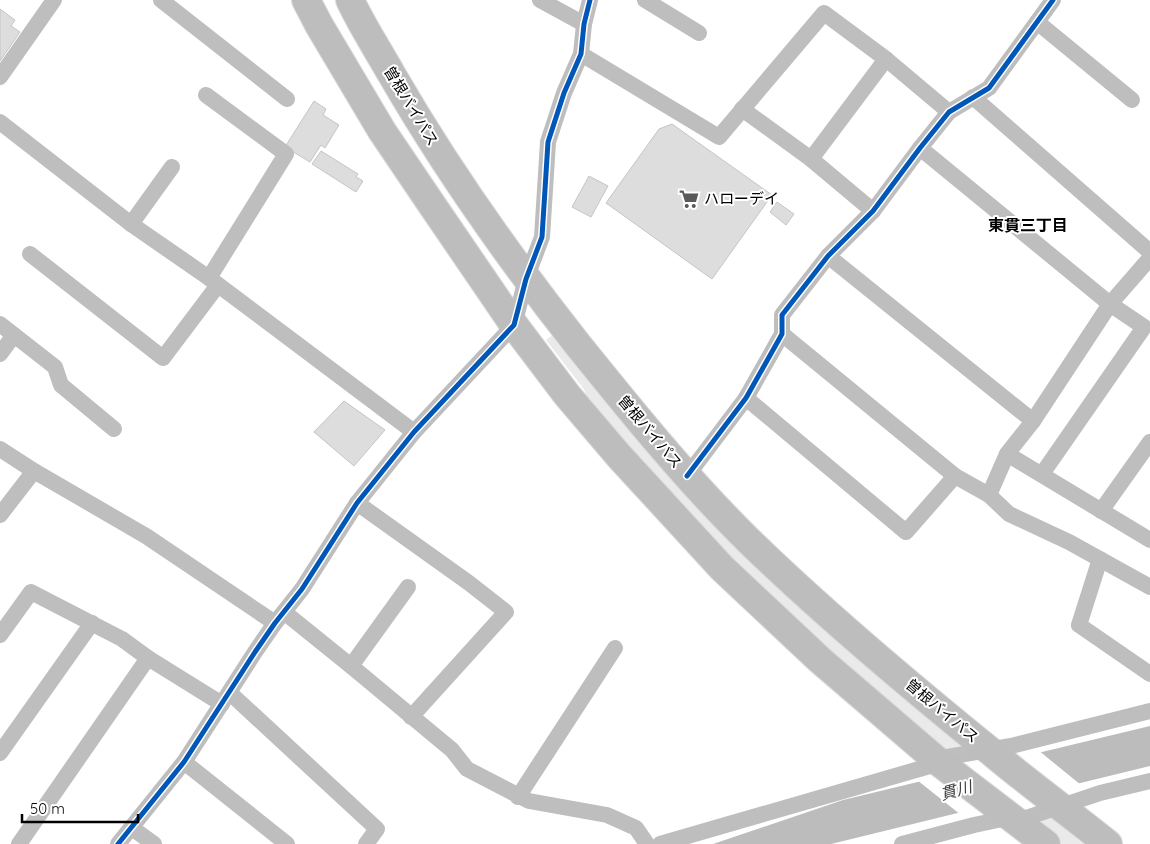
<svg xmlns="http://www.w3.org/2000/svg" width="1150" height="844" font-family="Quicksand,'Noto Sans JP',sans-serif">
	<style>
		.green { fill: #eaeaea }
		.water { fill: #bcbcbc }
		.pier { fill: #fff }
		.building { fill: #ddd; stroke: #c5c5c5 }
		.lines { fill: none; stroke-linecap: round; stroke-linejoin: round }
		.highway-casing { stroke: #dbdbdb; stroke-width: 30 }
		.street { stroke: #bebebe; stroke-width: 16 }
		.highway { stroke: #bdbdbd; stroke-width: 28 }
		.cycleway-casing { stroke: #fff; stroke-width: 8 }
		.cycleway { stroke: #0057b8; stroke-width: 5 }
		.labels { text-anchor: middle; stroke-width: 4; stroke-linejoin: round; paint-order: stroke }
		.street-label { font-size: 15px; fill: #000; stroke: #fff }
		.poi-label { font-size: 15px; fill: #000; stroke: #fff; text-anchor: start }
		.neighbourhood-label { font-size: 16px; font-weight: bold; fill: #000; stroke: #fff }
		.water-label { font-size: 16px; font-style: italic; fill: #414141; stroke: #fff }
	</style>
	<rect width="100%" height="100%" fill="#fff"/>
	<g class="green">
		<path d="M555,333L971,748L945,752L813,639L742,572L596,414L583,388L546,340Z"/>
		<path d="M1056,814L1094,844H1062L1042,829V820Z"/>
	</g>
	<path class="water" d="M1150,726V766L831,844H713L843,800Z"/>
	<path class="pier" d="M1038,750L1081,785L961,815L917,780Z"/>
	<g class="building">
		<path d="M0,9L15,20L11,26L20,32L0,61Z"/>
		<path d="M314,101L326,109L323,115L339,125L325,148L321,145L310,162L285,147Z"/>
		<path d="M672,124L772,195L712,279L606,203L659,129Z"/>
		<path d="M321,151L358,174L356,177L363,181L356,192L312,164Z"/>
		<path d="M589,176L608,186L591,217L572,207Z"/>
		<path d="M777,202L794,214L786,225L770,212Z"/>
		<path d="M344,401L385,430L354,466L314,432Z"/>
	</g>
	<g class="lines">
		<defs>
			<g id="highway">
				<path d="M306,0L319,25L382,131L430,202L514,325L567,395L619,456L722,568L820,660L940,763L1046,844"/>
				<path d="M350,0C362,26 378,50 392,75C447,170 510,259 578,345C632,412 686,479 748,540C826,616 911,687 995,755C1032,786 1071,814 1108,844"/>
			</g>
		</defs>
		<use href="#highway" class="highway-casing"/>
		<g class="street">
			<path d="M161,0L287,99"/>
			<path d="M540,0L584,24"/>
			<path d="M645,0L699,33"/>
			<path d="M1037,22L1132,100"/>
			<path d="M581,54L719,137L824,13L886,59L949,112"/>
			<path d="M0,77L54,0"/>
			<path d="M206,95L286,154L209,278"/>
			<path d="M973,97L1150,252"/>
			<path d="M742,109L811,159L873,211"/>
			<path d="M0,122L131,224L209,278L414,432"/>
			<path d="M920,148L1110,304L1144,327L1042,474"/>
			<path d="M811,159L886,59"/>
			<path d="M131,224L172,167"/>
			<path d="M30,254L163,358L218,285"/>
			<path d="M828,256L1033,421"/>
			<path d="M0,324L14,335L0,354"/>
			<path d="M782,334L955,476"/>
			<path d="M14,335L55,367L61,385L114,429"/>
			<path d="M746,398L906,532L955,476L989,495L1009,514L1069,542L1150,587"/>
			<path d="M0,449L34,471L146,536L275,623"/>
			<path d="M1007,454L1150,540"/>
			<path d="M687,476L746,398L782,334V315L828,256L873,211L920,148L949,112L989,88L1053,0"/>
			<path d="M989,495L1007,454L1033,421L1110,304L1150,258"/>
			<path d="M357,503L469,583L506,612L411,717"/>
			<path d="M1101,511L1150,442"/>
			<path d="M0,515L34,471"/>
			<path d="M1100,559L1079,625L1150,674"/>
			<path d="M284,612L351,666L452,750L467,769L529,801L607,815L636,828L647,844"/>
			<path d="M0,635L31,592L122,639L148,658L222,704"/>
			<path d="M351,666L408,587"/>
			<path d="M230,693L377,829L366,844"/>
			<path d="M0,753L92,623"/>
			<path d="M936,759L1011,746L1150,711"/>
			<path d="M184,762L287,844"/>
			<path d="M518,797L615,648"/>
			<path d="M1017,821L1100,793L1150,781"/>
			<path d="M132,828L154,844"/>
			<path d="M19,844L148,658"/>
			<path d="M118,844L184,762L255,652L275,623L302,589L357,503L414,432L514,325L526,279L542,237L548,142L564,93L581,54L584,24L590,0"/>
			<path d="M660,844L940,763"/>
			<path d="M902,844L974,825L1012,817"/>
		</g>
		<use href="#highway" class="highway"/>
		<defs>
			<g id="cycleway">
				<path d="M687,476L746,398L782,334V315L828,256L873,211L920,148L949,112L989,88L1053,0"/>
				<path d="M118,844L184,762L255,652L275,623L302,589L357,503L414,432L514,325L526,279L542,237L548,142L564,93L581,54L584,24L590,0"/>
			</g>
		</defs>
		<use href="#cycleway" class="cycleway-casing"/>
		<use href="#cycleway" class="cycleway"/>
	</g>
	<defs>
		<symbol id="supermarket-bare" viewBox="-9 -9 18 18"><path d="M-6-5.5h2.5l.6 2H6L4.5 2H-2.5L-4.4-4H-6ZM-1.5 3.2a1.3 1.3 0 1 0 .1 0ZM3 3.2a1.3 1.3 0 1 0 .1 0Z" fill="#595959" stroke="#fff" stroke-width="2.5" paint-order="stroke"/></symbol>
	</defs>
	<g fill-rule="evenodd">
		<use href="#supermarket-bare" x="675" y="185" width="28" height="28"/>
	</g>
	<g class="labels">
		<g class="street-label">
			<text transform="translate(411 106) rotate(59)" y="5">曽根バイパス</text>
			<text transform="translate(650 432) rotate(50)" y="5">曽根バイパス</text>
			<text transform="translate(942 711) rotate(40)" y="5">曽根バイパス</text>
		</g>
		<g class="poi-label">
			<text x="704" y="204">ハローデイ</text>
		</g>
		<g class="neighbourhood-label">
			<text x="1028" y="231">東貫三丁目</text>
		</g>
		<g class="water-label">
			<text transform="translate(956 790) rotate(-15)" y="6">貫川</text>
		</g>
	</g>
	<path d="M22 814v8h116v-8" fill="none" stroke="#000000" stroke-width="2.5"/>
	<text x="30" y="814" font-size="15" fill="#000000" stroke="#ffffff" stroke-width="4" paint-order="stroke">50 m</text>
</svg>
